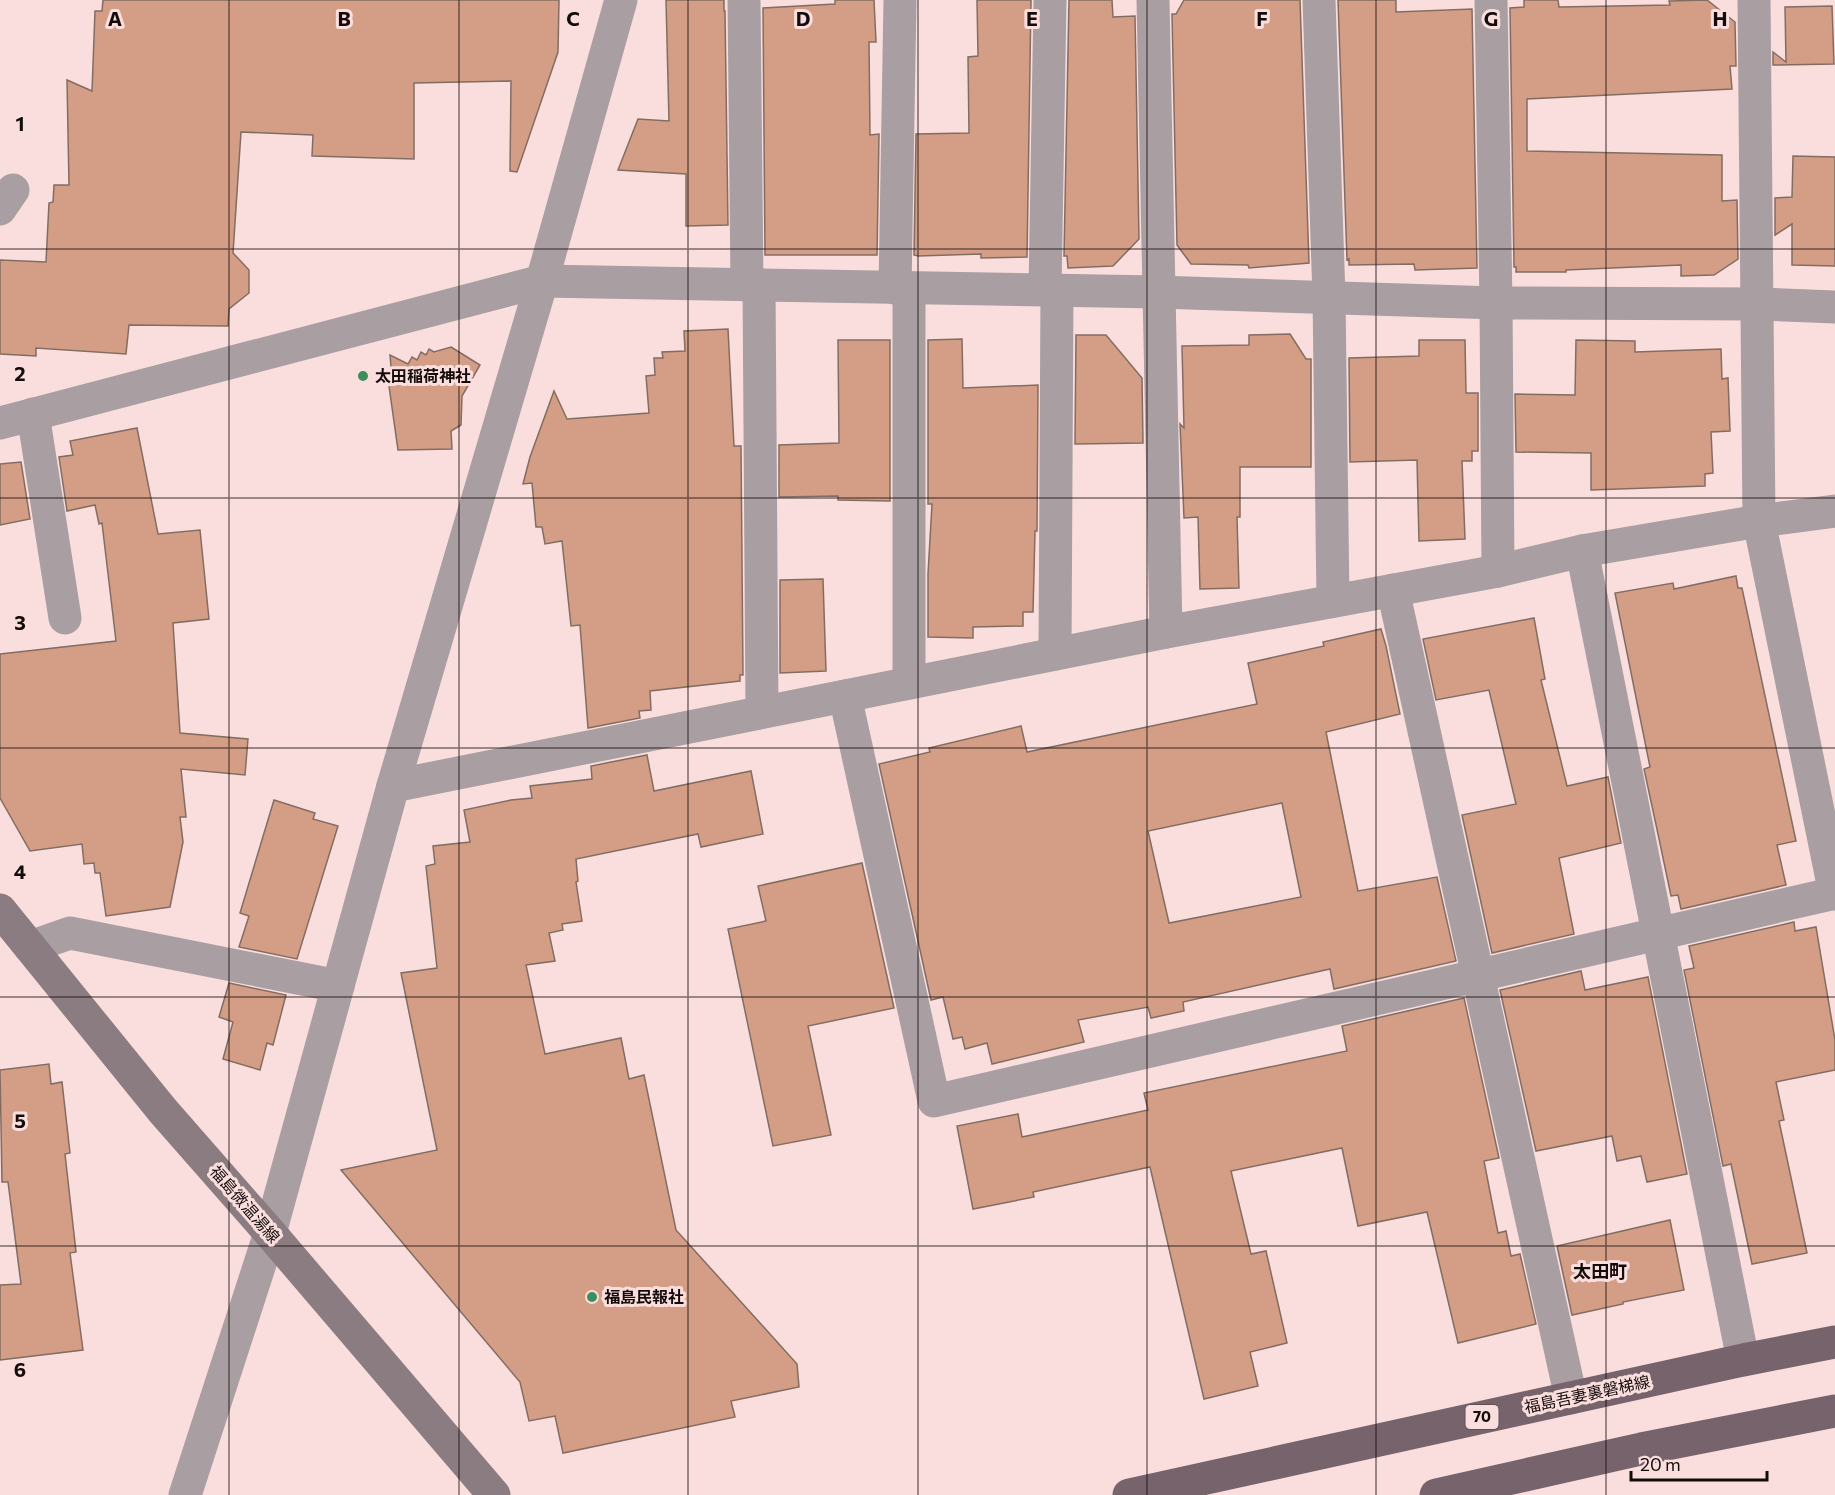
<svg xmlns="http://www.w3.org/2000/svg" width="1835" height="1495" font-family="Commissioner,'Noto Sans JP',sans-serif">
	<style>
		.building { fill: #d39e85; stroke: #836d63; stroke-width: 1.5; fill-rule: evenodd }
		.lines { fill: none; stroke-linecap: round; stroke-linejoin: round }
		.street { stroke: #a99ea2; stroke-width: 33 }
		.secondary { stroke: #8b7c82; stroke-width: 33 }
		.primary { stroke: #76636b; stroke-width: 33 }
		.grid { fill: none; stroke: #140b0b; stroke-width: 1.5; stroke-opacity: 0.55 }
		.poi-dot { fill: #3c8e5f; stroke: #fadedd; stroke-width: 2 }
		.labels { text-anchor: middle; stroke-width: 6; stroke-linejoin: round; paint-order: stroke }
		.shield { fill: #fadedd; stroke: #594a4a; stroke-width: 1.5 }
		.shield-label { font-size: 15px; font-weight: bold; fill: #140b0b }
		.poi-label { font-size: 16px; font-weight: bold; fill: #140b0b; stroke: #fadedd; text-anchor: start }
		.street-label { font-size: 16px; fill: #140b0b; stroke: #fadedd }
		.neighbourhood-label { font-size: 18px; font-weight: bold; fill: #140b0b; stroke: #fadedd }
		.grid-label { font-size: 20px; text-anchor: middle; font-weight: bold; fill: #140b0b; stroke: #fadedd; stroke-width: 6; stroke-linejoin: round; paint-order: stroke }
	</style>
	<rect width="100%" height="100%" fill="#fadedd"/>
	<g class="building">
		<path d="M103,0H559L558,52L517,172L510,171L511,81L414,83V159L312,156L313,135L241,132L233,253L249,270V293L229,309L228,326L129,325L126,354L36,348V356L0,354V260L46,262L49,203L53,202L54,185H69L67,80L92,91L95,11H102Z"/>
		<path d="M666,0H724V11H725L728,225L686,226V174L618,170L638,119L669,121Z"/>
		<path d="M835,0H874L876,42H869L870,135L879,134L877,255H765L763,8L835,4Z"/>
		<path d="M977,0H1031L1027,257L981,258V254L918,256L914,255L916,134L969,133L968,57L978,56Z"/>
		<path d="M1069,0H1112L1113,17L1135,16L1139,239L1113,266L1068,268L1067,256H1064Z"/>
		<path d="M1184,0H1300L1309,263L1249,268L1248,265L1191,264L1177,245L1172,14H1176Z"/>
		<path d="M1338,0H1396V12L1472,9L1477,268L1415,270L1414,264L1349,265V259L1347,260Z"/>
		<path d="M1524,0H1558L1559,7L1670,5L1669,1L1707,0L1735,22L1736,66H1730L1732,89L1527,99V151L1722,155V201L1737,200L1738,259L1714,275L1681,276V265L1566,270V272H1516V267H1514L1510,8L1524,7Z"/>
		<path d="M1832,6L1834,64L1773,65V52L1786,62L1785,7Z"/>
		<path d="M1793,156L1835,157V266L1792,265V224L1775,235V198L1792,197Z"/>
		<path d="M728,329L734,446H741L743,675H740V681L650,691L651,710L639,711L640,718L588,728L580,625L571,626L562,541L545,544L542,527H536L532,483L523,484L530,457L554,391L567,419L649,413L646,376L655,375L654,358H663L662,352L685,351L684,331Z"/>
		<path d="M1290,334L1306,359H1311V467H1240V517H1237L1239,588L1200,589L1198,517L1184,518L1180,424L1184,428L1182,346L1249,345V335Z"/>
		<path d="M1076,335H1106L1142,378L1143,443L1075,444Z"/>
		<path d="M962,339L963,388L1038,385L1037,531H1035L1033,612H1023V626L973,627V638L928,637V574L932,504H928V340Z"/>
		<path d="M838,340H890V501L838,500V496L779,497V445L839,443Z"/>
		<path d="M1419,340H1465L1466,393H1478V451H1472V461H1462L1465,539L1419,541L1417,460L1350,462L1349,358L1419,356Z"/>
		<path d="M1576,340L1635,341V352L1721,349L1722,379L1728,378L1730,431L1711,432L1713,473L1705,474V486L1591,490V453L1516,452L1515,394L1575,395Z"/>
		<path d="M451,347L480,365L462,396L461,425L451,431L452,449L398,450L388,379L392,378L390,355L408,364L412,357L417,360L421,352L426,355L429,349L434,352Z"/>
		<path d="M137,428L158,534L200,530L209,619L173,623L180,733L248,739L245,775L181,769L186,817H180L183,842L170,907L106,916L100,873H95L94,863L84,864L82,844L30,851L0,798V654L116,641L102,523L99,524L95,505L67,511L59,457L73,455L70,441Z"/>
		<path d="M21,462L30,519L0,525V464Z"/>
		<path d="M1736,576L1738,588H1742L1796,841L1777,845L1786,885L1681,909L1678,895L1671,896L1658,834L1644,769L1650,767L1615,593L1673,583L1674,589Z"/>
		<path d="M823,579L826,671L780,673V580Z"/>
		<path d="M1534,618L1545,679L1541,680L1567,786L1608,777L1621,843L1559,858L1574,934L1492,953L1462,815L1516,804L1489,690L1436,700L1423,639Z"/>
		<path d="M1381,629L1386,646L1400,714L1326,732L1358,891L1437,877L1456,961L1334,989L1330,969L1183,1002L1184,1011L1151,1018L1148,1007L1078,1020L1084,1042L992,1064L987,1043L965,1049L962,1037L953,1039L943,997L931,1000L879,764L930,752L929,748L1021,726L1027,752L1257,704L1248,663L1324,646L1323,642ZM1282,803L1301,897L1169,923L1148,831Z"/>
		<path d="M647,755L654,791L751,771L763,834L701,847L698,834L576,859L578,881L576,882L582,921L562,924L563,930L549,933L555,961L526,965L545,1054L621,1038L629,1079L644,1075L676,1230L797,1364L799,1387L731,1401L735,1417L563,1453L555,1416L529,1421L520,1382L341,1170L437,1150L401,973L437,968L426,866L435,864L433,846L470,842L464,810L511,800L532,798L530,786L592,779L591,766Z"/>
		<path d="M274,800L315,813L313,819L338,826L297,959L239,947L249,916L240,913Z"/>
		<path d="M862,863L894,1008L808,1026L831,1135L773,1146L728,929L766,921L758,886Z"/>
		<path d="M1794,922L1795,931L1816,927L1835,1040V1070L1776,1082L1784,1120L1779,1121L1807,1253L1752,1264L1731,1164L1723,1166L1684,970L1694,968L1689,946Z"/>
		<path d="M1581,971L1585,990L1648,977L1687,1174L1647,1182L1641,1156L1617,1161L1612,1136L1536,1151L1500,990Z"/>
		<path d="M229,983L286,995L273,1045L267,1043L260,1070L223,1059L233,1022L219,1017Z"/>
		<path d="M1464,998L1499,1158L1484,1161L1498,1233L1506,1231L1511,1256L1520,1254L1536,1324L1458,1343L1427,1212L1358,1226L1342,1148L1231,1171L1251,1254L1266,1251L1287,1343L1250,1352L1258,1386L1204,1399L1150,1167L1033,1192L1034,1197L973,1209L957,1126L1018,1114L1022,1137L1148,1110L1144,1093L1347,1051L1342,1026Z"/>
		<path d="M49,1064L51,1084L62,1082L70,1153L65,1154L76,1252L70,1253L83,1350L0,1360V1285L21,1284L8,1182H2L0,1070Z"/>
		<path d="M1670,1220L1684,1290L1623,1302V1304L1572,1315L1557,1246Z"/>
	</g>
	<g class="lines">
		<g class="street">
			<path d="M744,0L747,285"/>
			<path d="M1319,0L1329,297L1333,601"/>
			<path d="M1491,0L1496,303L1498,571"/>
			<path d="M1754,0L1759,521L1835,894"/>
			<path d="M0,209L13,190"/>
			<path d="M759,285L762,712"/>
			<path d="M895,288L900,0"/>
			<path d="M909,288V683"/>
			<path d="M1045,290L1050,0"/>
			<path d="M33,414L65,618"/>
			<path d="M0,423L542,281L1158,292L1496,303L1758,304L1835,307"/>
			<path d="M1582,551L1743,1360"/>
			<path d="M1393,590L1571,1398"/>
			<path d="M1166,632L1498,571L1582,551L1759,521L1835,511"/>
			<path d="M1055,654L1057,290"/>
			<path d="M845,696L934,1101L1835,893"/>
			<path d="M393,786L1166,632L1153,0"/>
			<path d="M30,947L70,933L338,986"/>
			<path d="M185,1495L270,1233L393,786L542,281L621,0"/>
		</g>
		<path class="secondary" d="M0,910L163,1111L270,1233L494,1495"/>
		<g class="primary">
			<path d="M1129,1495L1743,1360L1835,1342"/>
			<path d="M1436,1495L1641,1449L1835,1411"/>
		</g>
	</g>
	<path class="grid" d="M229,0V1495M459,0V1495M688,0V1495M918,0V1495M1147,0V1495M1376,0V1495M1606,0V1495M0,249H1835M0,498H1835M0,748H1835M0,997H1835M0,1246H1835"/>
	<g class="poi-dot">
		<circle cx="363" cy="376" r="6"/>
		<circle cx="592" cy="1297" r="6"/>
	</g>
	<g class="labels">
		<rect class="shield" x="1465.5" y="1405" width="33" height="24" rx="4.5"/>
		<g class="shield-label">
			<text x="1482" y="1422">70</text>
		</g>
		<g class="poi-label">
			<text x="375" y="382">太田稲荷神社</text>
			<text x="604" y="1303">福島民報社</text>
		</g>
		<g class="street-label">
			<text transform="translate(245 1204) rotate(49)" y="6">福島微温湯線</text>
			<text transform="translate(1587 1394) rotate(-12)" y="6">福島吾妻裏磐梯線</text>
		</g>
		<g class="neighbourhood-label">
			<text x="1600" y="1278">太田町</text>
		</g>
	</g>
	<g class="grid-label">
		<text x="115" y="26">A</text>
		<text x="344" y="26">B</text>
		<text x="573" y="26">C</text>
		<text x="803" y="26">D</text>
		<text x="1032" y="26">E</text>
		<text x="1262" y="26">F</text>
		<text x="1491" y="26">G</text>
		<text x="1720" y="26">H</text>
		<text x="20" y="131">1</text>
		<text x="20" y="381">2</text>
		<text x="20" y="630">3</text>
		<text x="20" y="879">4</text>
		<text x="20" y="1128">5</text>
		<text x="20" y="1377">6</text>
	</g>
	<path d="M1631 1471v9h136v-9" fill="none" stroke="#140b0b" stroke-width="3"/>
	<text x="1640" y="1471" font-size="18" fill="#140b0b" stroke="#fadedd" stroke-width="4.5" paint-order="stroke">20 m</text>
</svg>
